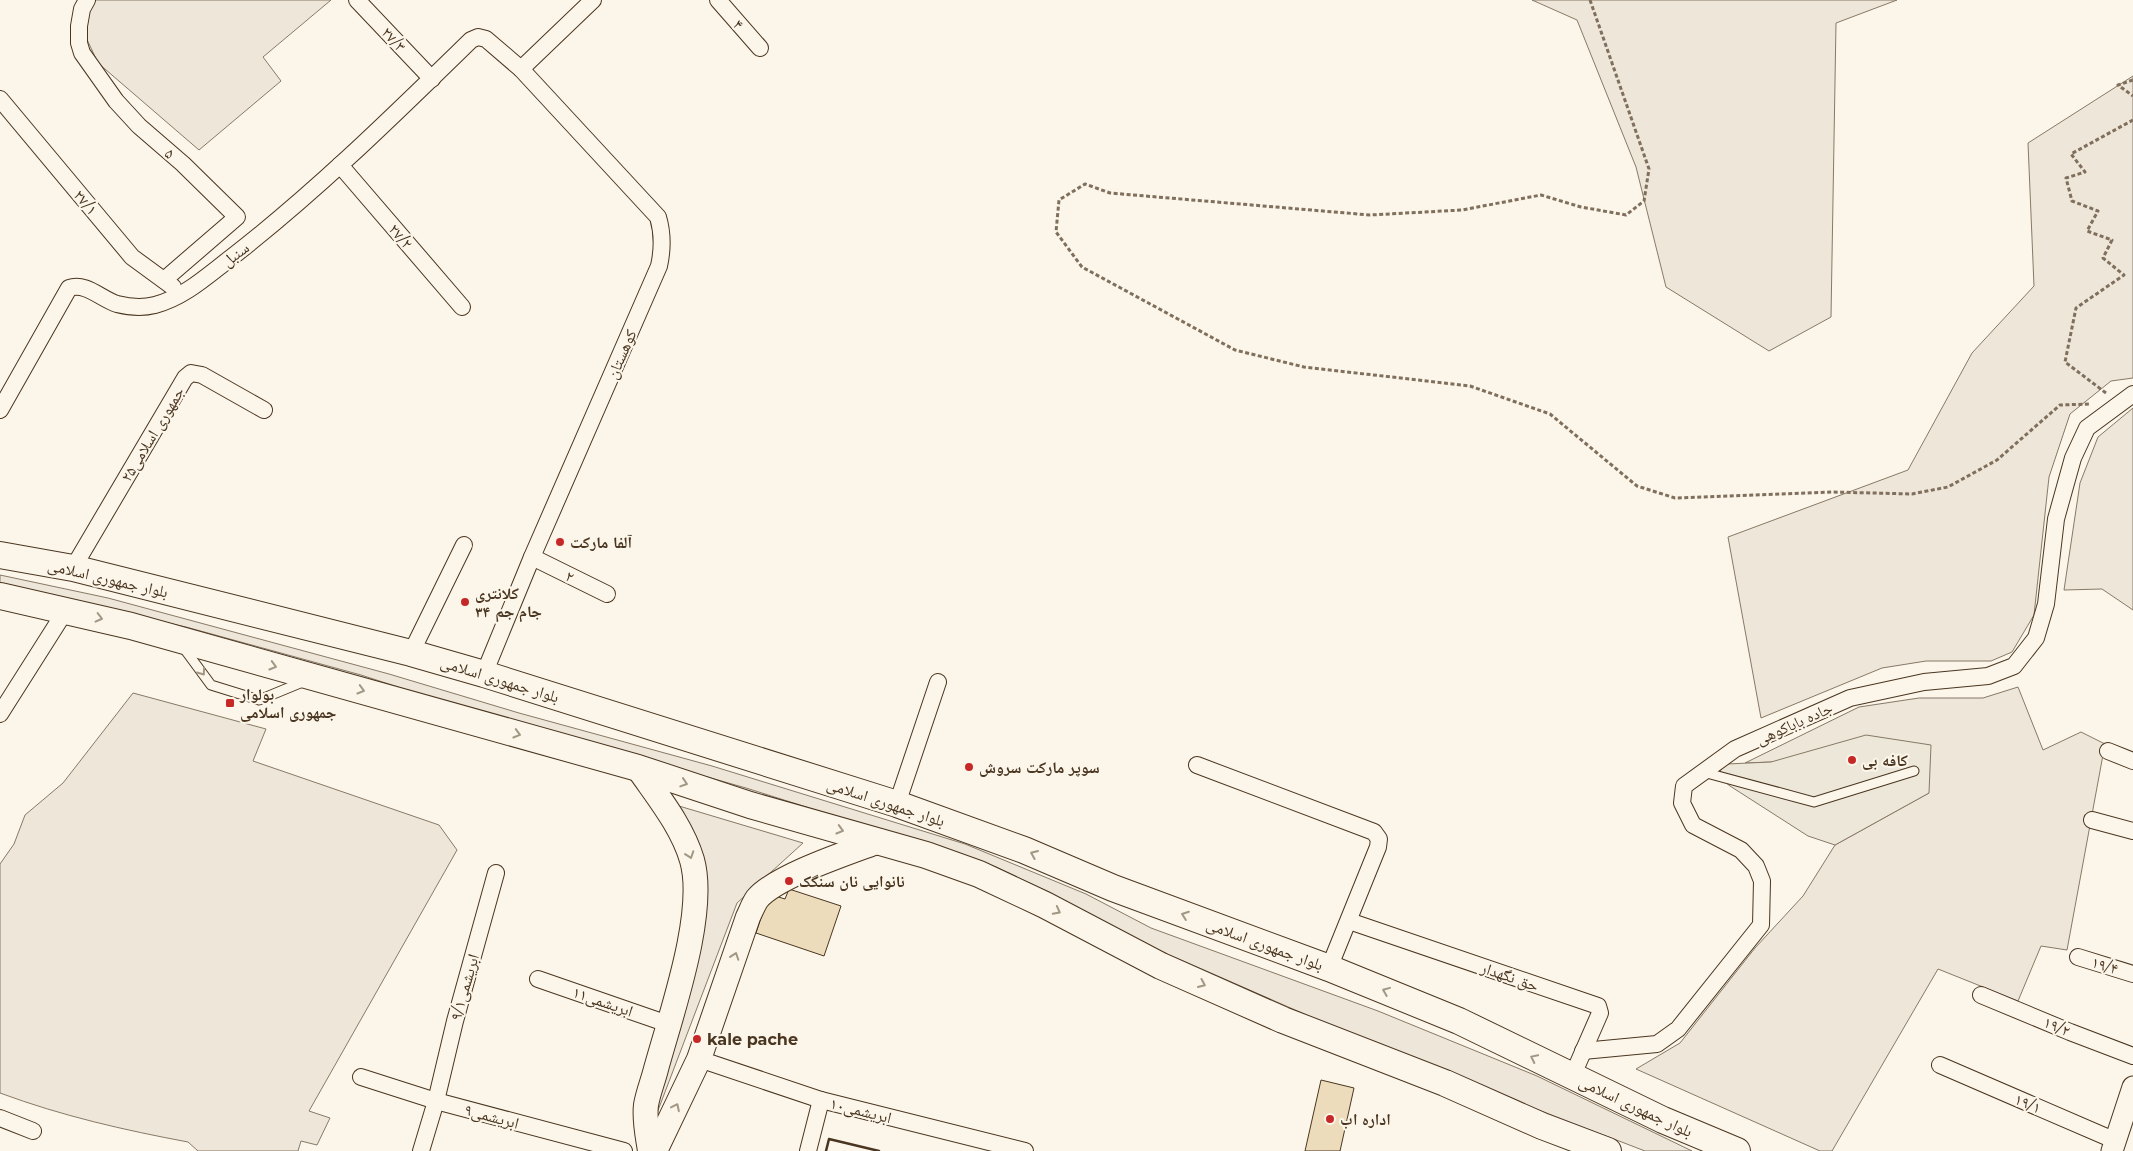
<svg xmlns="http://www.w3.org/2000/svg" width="2133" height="1151" font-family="Montserrat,'Noto Naskh Arabic',sans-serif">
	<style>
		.green { fill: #ede6d9; stroke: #887966 }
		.parking { fill: #ede7d9; stroke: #887966 }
		.building { fill: #ecdcbc; stroke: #4a3520 }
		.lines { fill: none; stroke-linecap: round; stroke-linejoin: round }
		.service-casing { stroke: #4a3520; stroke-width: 11 }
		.minor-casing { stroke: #4a3520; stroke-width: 18 }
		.tertiary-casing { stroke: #4a3520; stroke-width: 23 }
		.secondary-casing { stroke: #4a3520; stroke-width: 26 }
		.primary-casing { stroke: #4a3520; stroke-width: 28 }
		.path { stroke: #7f6f5c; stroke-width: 3; stroke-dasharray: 4 2.5; stroke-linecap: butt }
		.service { stroke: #fbf6e9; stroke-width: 9 }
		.minor { stroke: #fbf6e9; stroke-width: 16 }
		.tertiary { stroke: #fbf6e9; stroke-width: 21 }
		.secondary { stroke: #fbf6e9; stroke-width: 24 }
		.primary { stroke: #fbf6e9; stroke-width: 26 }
		.wall { stroke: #4a3520; stroke-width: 2.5 }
		.oneway { stroke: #a29684 }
		.poi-dot { fill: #c62828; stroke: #fbf6e9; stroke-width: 2 }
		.labels { text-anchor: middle; stroke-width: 4; stroke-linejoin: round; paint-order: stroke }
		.street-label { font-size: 16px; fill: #4a3520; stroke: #fbf6e9 }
		.poi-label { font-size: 16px; font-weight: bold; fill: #4a3520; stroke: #fbf6e9; text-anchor: start }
	</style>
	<rect width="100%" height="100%" fill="#fbf6e9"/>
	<g class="green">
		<path d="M93,0H331L263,57L281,81L199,150L98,63L83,31Z"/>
		<path d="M1532,0H1897L1836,23L1831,317L1769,351L1666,287L1636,167L1577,20Z"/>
		<path d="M2133,76V378L2111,381L2070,414L2049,477L2034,615L2012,652L1991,661H1926L1882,668L1761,718L1728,537L1908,470L1972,353L2034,286L2028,143Z"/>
		<path d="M2133,408V610L2102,589L2064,590L2080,483L2098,437Z"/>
		<path d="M0,575L108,598L389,674L519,713L712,766L965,844L1086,894L1151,928L1378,1011L1537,1076L1692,1151H1645L1409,1060L1122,934L1049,892L996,867L746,788L447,703L361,675L186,627L0,585Z"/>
		<path d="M2018,687L2043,750L2081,732L2105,744L2067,950L2041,946L2018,1001L1938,969L1832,1151H1820L1636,1069L1680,1043L1755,948L1803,896L1835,845L1929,793L1771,762L1745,763L1859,707L1919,698H1983Z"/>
		<path d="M133,693L266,729L253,761L439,825L457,850L309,1111L330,1118L317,1145L301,1141L298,1151H198L188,1142C124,1130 62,1116 0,1093V864L14,844L25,815L63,783Z"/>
		<path d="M679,806L803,843L737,903L657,1113L650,1116L700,943Z"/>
	</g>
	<path class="parking" d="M1866,735L1931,745L1929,793L1835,845L1808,836L1730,786L1716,775L1727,764L1771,762Z"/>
	<g class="building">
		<path d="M789,889L841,906L824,956L756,933L769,894L785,899Z"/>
		<path d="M1321,1080L1354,1088L1340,1151H1305Z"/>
	</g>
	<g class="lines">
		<defs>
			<g id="service">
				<path d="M183,647L211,685L259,700L305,681"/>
				<path d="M1703,772L1814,802L1914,771"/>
			</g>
			<g id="minor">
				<path d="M87,0L82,9L79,26V43L82,53L116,101L139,126L183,164L237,217L164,280"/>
				<path d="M357,0L432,79"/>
				<path d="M718,0L760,48"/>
				<path d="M521,69L593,0"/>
				<path d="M0,99L132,257L173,287"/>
				<path d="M340,165L462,307"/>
				<path d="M0,410L69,288C86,282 101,299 117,304C129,307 143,308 155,305C185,297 208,275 232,257C317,191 394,115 471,40L478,37L486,39L521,69L658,217C663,234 663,248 659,266L532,557L484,674"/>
				<path d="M532,557L607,594"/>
				<path d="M73,568L185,378L191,373L202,375L264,410"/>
				<path d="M411,653L464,545"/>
				<path d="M0,714L66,610"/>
				<path d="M2108,751L2133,761"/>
				<path d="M1197,765L1374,832L1379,839L1378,847L1329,968"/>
				<path d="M897,804L938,682"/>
				<path d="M2092,820L2133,831"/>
				<path d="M1349,921L1598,1006L1600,1013L1572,1077"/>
				<path d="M2078,957L2133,974"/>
				<path d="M538,979L668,1024"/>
				<path d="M1981,995L2070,1032L2133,1056"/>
				<path d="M1583,1051L1657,1044L1678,1029L1761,925L1762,881L1756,866L1741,850L1693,825L1682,803L1684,786L1735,749L1850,698L1924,682L1988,676L2014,666L2036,638L2046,604L2056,519L2073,458L2087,428L2133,394"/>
				<path d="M699,1059L821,1100L1025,1151"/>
				<path d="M1940,1065L2116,1141"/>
				<path d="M361,1077L436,1101L624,1151"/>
				<path d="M0,1118L33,1131"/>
				<path d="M421,1151L436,1101L455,1021L496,873"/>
				<path d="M808,1151L821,1100"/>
			</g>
			<path id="tertiary" d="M2112,1151L2133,1087"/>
			<g id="secondary">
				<path d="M638,768C658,797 682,826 692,860C707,913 671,1014 656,1069C653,1081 648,1093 646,1105C644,1120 648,1137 650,1151"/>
				<path d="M655,1151L699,1059L748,917C751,911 753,905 757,899C776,876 850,852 879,841"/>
			</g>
			<g id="primary">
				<path d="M0,555L73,568L411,653L484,674L897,804L1024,850L1113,888L1329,968L1459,1021L1663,1120L1737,1151"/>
				<path d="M0,596L131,626L638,768L750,805L926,855L979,874L1045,905L1161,966L1283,1020L1445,1083L1542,1126L1608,1151"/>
			</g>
		</defs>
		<use href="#service" class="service-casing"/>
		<use href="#minor" class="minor-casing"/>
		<use href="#tertiary" class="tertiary-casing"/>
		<use href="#secondary" class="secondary-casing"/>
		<use href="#primary" class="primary-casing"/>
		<g class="path">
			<path d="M1590,0L1649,169L1644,201L1626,215L1581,207L1541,195L1462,210L1370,215L1110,193L1085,184L1059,200L1056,232L1082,267L1235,350L1304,367L1470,386L1550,414L1637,486L1675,498L1832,492L1912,494L1948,487L1997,460L2060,405L2090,404"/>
			<path d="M2133,80L2118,85L2133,96"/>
			<path d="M2106,393L2065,362L2076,308L2124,275L2103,258L2112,240L2087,231L2098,211L2072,201L2066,178L2085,172L2071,154L2133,120"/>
		</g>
		<use href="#service" class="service"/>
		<use href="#minor" class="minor"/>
		<use href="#tertiary" class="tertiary"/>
		<use href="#secondary" class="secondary"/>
		<use href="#primary" class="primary"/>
		<path class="wall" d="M826,1151L829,1139L879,1151"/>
	</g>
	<defs><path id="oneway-chevron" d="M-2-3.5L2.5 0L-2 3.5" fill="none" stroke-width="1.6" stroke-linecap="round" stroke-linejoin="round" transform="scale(1.25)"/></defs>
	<g class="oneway">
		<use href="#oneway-chevron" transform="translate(99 618) rotate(14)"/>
		<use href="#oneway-chevron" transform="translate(273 666) rotate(16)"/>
		<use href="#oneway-chevron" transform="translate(202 672) rotate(54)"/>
		<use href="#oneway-chevron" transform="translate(361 690) rotate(16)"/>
		<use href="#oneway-chevron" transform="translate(517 734) rotate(16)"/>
		<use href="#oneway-chevron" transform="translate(684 783) rotate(18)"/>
		<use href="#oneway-chevron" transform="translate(840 830) rotate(16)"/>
		<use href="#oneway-chevron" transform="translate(1034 854) rotate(-157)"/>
		<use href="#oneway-chevron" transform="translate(690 855) rotate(71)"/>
		<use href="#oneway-chevron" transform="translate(1057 911) rotate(28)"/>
		<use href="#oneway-chevron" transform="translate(1185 915) rotate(-160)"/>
		<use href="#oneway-chevron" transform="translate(735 956) rotate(-71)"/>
		<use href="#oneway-chevron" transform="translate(1202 984) rotate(24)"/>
		<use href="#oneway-chevron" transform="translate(1386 991) rotate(-158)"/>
		<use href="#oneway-chevron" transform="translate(1534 1058) rotate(-154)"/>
		<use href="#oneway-chevron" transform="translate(676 1107) rotate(-64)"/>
	</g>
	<g class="poi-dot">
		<circle cx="560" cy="542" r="5"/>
		<circle cx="465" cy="602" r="5"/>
		<rect x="225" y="698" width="10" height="10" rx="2.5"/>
		<circle cx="1852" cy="760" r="5"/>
		<circle cx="969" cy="767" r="5"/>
		<circle cx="789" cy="881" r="5"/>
		<circle cx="697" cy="1039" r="5"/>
		<circle cx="1330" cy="1119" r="5"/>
	</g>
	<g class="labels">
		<g class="street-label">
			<text transform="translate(739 24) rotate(49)" y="6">۴</text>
			<text transform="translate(394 39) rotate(47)" y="6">۲۷/۳</text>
			<text transform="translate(170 153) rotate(40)" y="6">۵</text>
			<text transform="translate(86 202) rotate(50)" y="6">۲۷/۱</text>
			<text transform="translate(401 236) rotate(49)" y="6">۲۷/۲</text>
			<text transform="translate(235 254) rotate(-37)" y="6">سنبل</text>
			<text transform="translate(621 354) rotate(-66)" y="6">کوهستان</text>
			<text transform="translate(152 434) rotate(-59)" y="6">جمهوری اسلامی۲۵</text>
			<text transform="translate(570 576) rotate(27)" y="6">۲</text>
			<text transform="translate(108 578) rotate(13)" y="6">بلوار جمهوری اسلامی</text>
			<text transform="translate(500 679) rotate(17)" y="6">بلوار جمهوری اسلامی</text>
			<text transform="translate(1794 723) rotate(-24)" y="6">جاده باباکوهی</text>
			<text transform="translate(886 802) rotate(18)" y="6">بلوار جمهوری اسلامی</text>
			<text transform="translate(1265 944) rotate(20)" y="6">بلوار جمهوری اسلامی</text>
			<text transform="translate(2105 965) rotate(17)" y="6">۱۹/۴</text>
			<text transform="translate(1510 976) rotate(19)" y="6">حق نگهدار</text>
			<text transform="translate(464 987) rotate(-74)" y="6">۹/۱ابریشمی</text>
			<text transform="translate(603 1001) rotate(19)" y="6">ابریشمی۱۱</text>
			<text transform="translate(2057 1026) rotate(23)" y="6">۱۹/۲</text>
			<text transform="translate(2028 1103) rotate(23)" y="6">۱۹/۱</text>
			<text transform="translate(1636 1106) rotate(25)" y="6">بلوار جمهوری اسلامی</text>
			<text transform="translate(861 1110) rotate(14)" y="6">ابریشمی۱۰</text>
			<text transform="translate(492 1116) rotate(15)" y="6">ابریشمی۹</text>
		</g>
		<g class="poi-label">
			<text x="570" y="548">آلفا مارکت</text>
			<text x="475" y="599">کلانتری<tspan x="475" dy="18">۳۴ جام جم</tspan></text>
			<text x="240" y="700">بولوار<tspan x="240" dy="18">جمهوری اسلامی</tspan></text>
			<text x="1862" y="766">کافه بی</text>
			<text x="979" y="773">سوپر مارکت سروش</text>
			<text x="799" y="887">نانوایی نان سنگک</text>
			<text x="707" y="1045">kale pache</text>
			<text x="1340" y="1125">اداره اب</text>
		</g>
	</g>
</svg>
